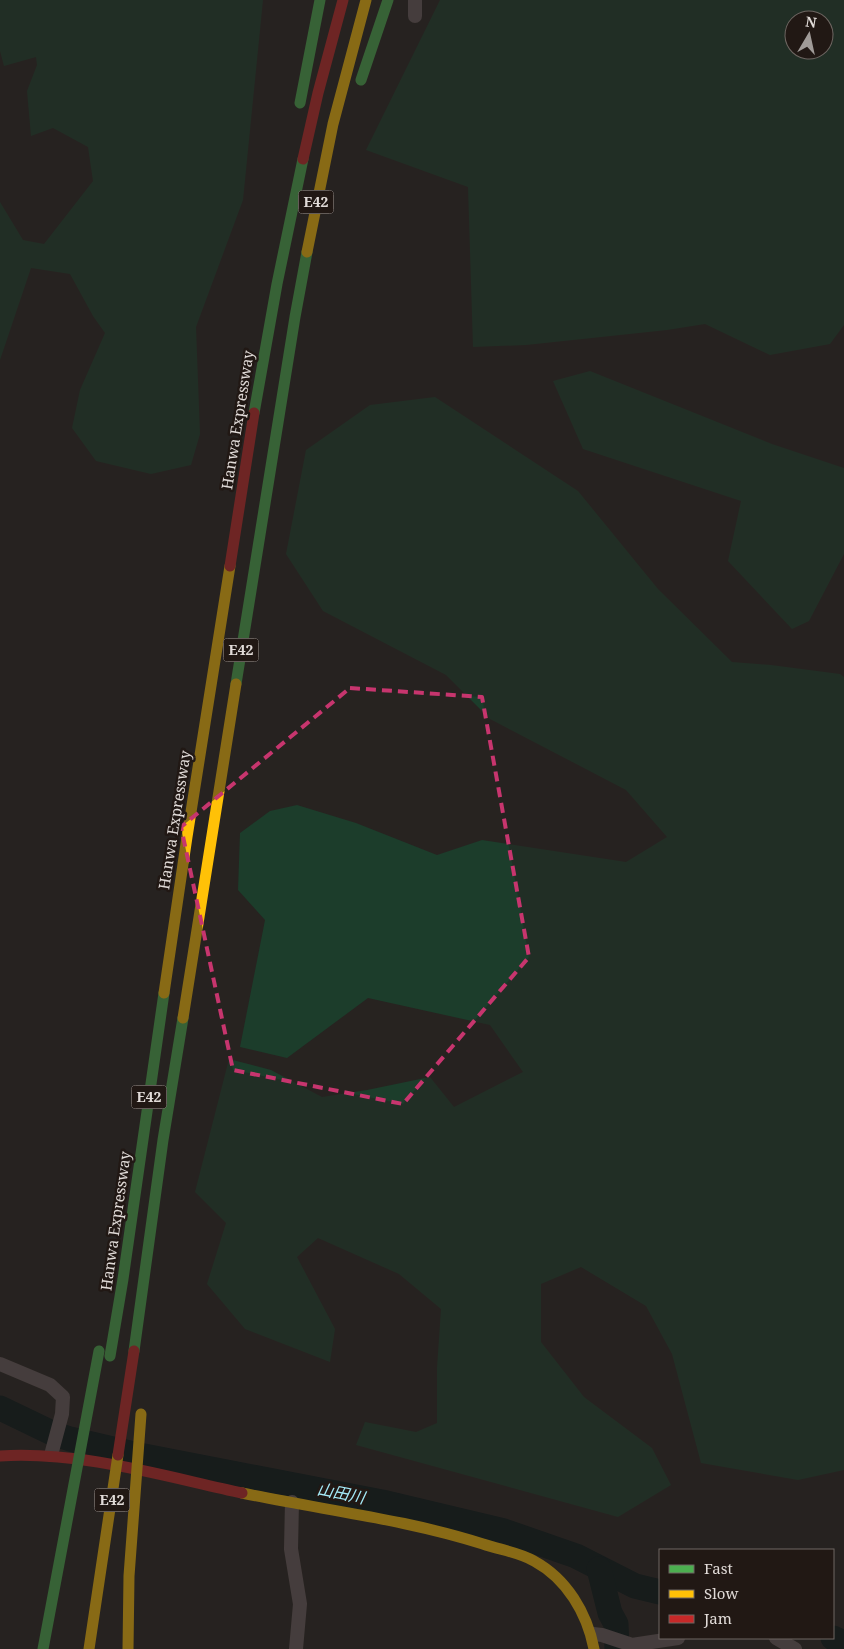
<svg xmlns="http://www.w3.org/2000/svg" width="844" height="1649" font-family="'Noto Serif','Noto Sans JP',serif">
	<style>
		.green { fill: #1c3d2b; fill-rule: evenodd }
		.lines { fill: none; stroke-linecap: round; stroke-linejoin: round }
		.river { stroke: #051416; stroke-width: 25 }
		.street { stroke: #6c5e5f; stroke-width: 14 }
		.fast { stroke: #4caf50; stroke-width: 11 }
		.slow { stroke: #ffc107; stroke-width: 11 }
		.jam { stroke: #c62828; stroke-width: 11 }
		.fast-bridge { stroke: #4caf50; stroke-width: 11 }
		.slow-bridge { stroke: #ffc107; stroke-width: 11 }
		.jam-bridge { stroke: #c62828; stroke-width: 11 }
		.marked { fill: none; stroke: #c7356e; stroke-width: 4; stroke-dasharray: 10 6; stroke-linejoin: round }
		.labels { text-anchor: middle; stroke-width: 5; stroke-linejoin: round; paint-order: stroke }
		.shield { fill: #211814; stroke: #a7a09d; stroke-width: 1 }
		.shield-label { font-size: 14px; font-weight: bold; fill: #e1dbd8 }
		.street-label { font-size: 15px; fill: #e1dbd8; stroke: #211814 }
		.water-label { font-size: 16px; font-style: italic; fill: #a5ecfa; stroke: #211814 }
	</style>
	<rect width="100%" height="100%" fill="#272320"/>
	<g class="green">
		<path d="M0,0H263L243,200L196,327L200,434L191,465L151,474L96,461L72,428L80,390L105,333L93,316L70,274L31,268L0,360V202L23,240L44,244L93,181L88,147L53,128L31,136L27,91L37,65L36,57L4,66L0,51Z"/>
		<path d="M440,0H844V325L830,344L770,355L705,324L667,330L526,345L473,347L468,187L366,150ZM794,20H824V50H794Z"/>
		<path d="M590,371L772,444L844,468V554L809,621L792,629L728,561L741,501L583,449L553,381Z"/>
		<path d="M435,397L578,491L658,589L732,662L771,665L840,674L844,677V1470L798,1480L701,1463L672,1354L646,1306L581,1267L541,1284V1342L584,1397L652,1448L671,1485L618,1517L356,1445L365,1422L416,1432L437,1423V1368L441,1309L399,1274L318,1238L297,1257L335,1329L330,1362L245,1329L207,1284L226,1223L195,1192L229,1059L271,1070L322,1097L367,1090L430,1077L454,1107L523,1072L490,1025L368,998L287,1058L240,1047L265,920L238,890L240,833L270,811L297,805L356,823L437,855L482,840L626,862L667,837L626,790L490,719L446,675L323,611L286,554L306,450L370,405Z"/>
	</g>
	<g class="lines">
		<g class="river">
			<path d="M0,1408L52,1433L70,1439L134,1454L382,1502L504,1531L576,1556L635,1586L660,1592"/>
			<path d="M599,1569L610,1613L616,1624L617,1649"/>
			<path d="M833,1638L844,1643"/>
		</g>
		<g class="street">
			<path d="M415,16V0"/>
			<path d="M0,1364L50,1385L63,1397L62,1414L51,1455"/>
			<path d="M292,1502L291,1549L300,1604L296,1649"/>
			<path d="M593,1634L602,1635L632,1645L678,1638"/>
			<path d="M776,1638L795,1649"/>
		</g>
		<g class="fast">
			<path d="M361,80L388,0"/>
			<path d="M300,103L320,0"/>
			<path d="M254,413L277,284L303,159"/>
			<path d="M236,684L295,317L307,252"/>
			<path d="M134,1351L163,1140L183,1018"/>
			<path d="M110,1356L123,1279L164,993"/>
		</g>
		<g class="slow">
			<path d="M307,252L333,124L366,0"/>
			<path d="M164,993L187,837L230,566"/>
			<path d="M183,1018L236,684"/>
			<path d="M242,1493C322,1510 405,1519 483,1544C500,1550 519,1552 534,1561C567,1579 587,1613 594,1649"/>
		</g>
		<g class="jam">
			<path d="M303,159L318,93L343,0"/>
			<path d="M230,566L254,413"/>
			<path d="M0,1456C81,1451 163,1476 242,1493"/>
		</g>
		<path class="fast-bridge" d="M43,1649L99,1351"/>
		<g class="slow-bridge">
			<path d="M89,1649L118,1455"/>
			<path d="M128,1649L129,1576L141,1414"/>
		</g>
		<path class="jam-bridge" d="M118,1455L134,1351"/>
	</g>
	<path d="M0 0H844V1649H0ZM350,688L482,697L529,957L403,1104L233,1070L181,827Z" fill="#272320" fill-opacity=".55" fill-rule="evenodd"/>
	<path class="marked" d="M350,688L482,697L529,957L403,1104L233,1070L181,827Z"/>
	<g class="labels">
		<g class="shield">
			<rect x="298.5" y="190.5" width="35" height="23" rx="4"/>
			<rect x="223.5" y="638.5" width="35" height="23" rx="4"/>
			<rect x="131.5" y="1085.5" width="35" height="23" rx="4"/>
			<rect x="94.5" y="1488.5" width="35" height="23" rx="4"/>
		</g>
		<g class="shield-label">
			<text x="316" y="207">E42</text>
			<text x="241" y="655">E42</text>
			<text x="149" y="1102">E42</text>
			<text x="112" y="1505">E42</text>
		</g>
		<g class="street-label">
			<text transform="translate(238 420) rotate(-81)" y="5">Hanwa Expressway</text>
			<text transform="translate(175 820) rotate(-81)" y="5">Hanwa Expressway</text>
			<text transform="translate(116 1221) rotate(-82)" y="5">Hanwa Expressway</text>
		</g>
		<g class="water-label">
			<text transform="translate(341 1493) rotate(11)" y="6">山田川</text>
		</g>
	</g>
	<rect x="659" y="1549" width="175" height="90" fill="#211814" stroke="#6e6662"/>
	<rect x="669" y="1565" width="25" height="8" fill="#4caf50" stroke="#6e6662"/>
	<text x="704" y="1574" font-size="15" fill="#e1dbd8">Fast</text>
	<rect x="669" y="1590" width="25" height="8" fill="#ffc107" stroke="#6e6662"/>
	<text x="704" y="1599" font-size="15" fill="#e1dbd8">Slow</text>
	<rect x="669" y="1615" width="25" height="8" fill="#c62828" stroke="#6e6662"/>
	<text x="704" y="1624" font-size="15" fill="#e1dbd8">Jam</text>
	<g transform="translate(809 35) rotate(9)"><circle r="24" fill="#211814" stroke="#6e6662"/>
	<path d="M0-4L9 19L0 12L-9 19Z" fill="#a09b98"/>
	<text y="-8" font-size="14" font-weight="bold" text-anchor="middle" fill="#e1dbd8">N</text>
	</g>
</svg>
